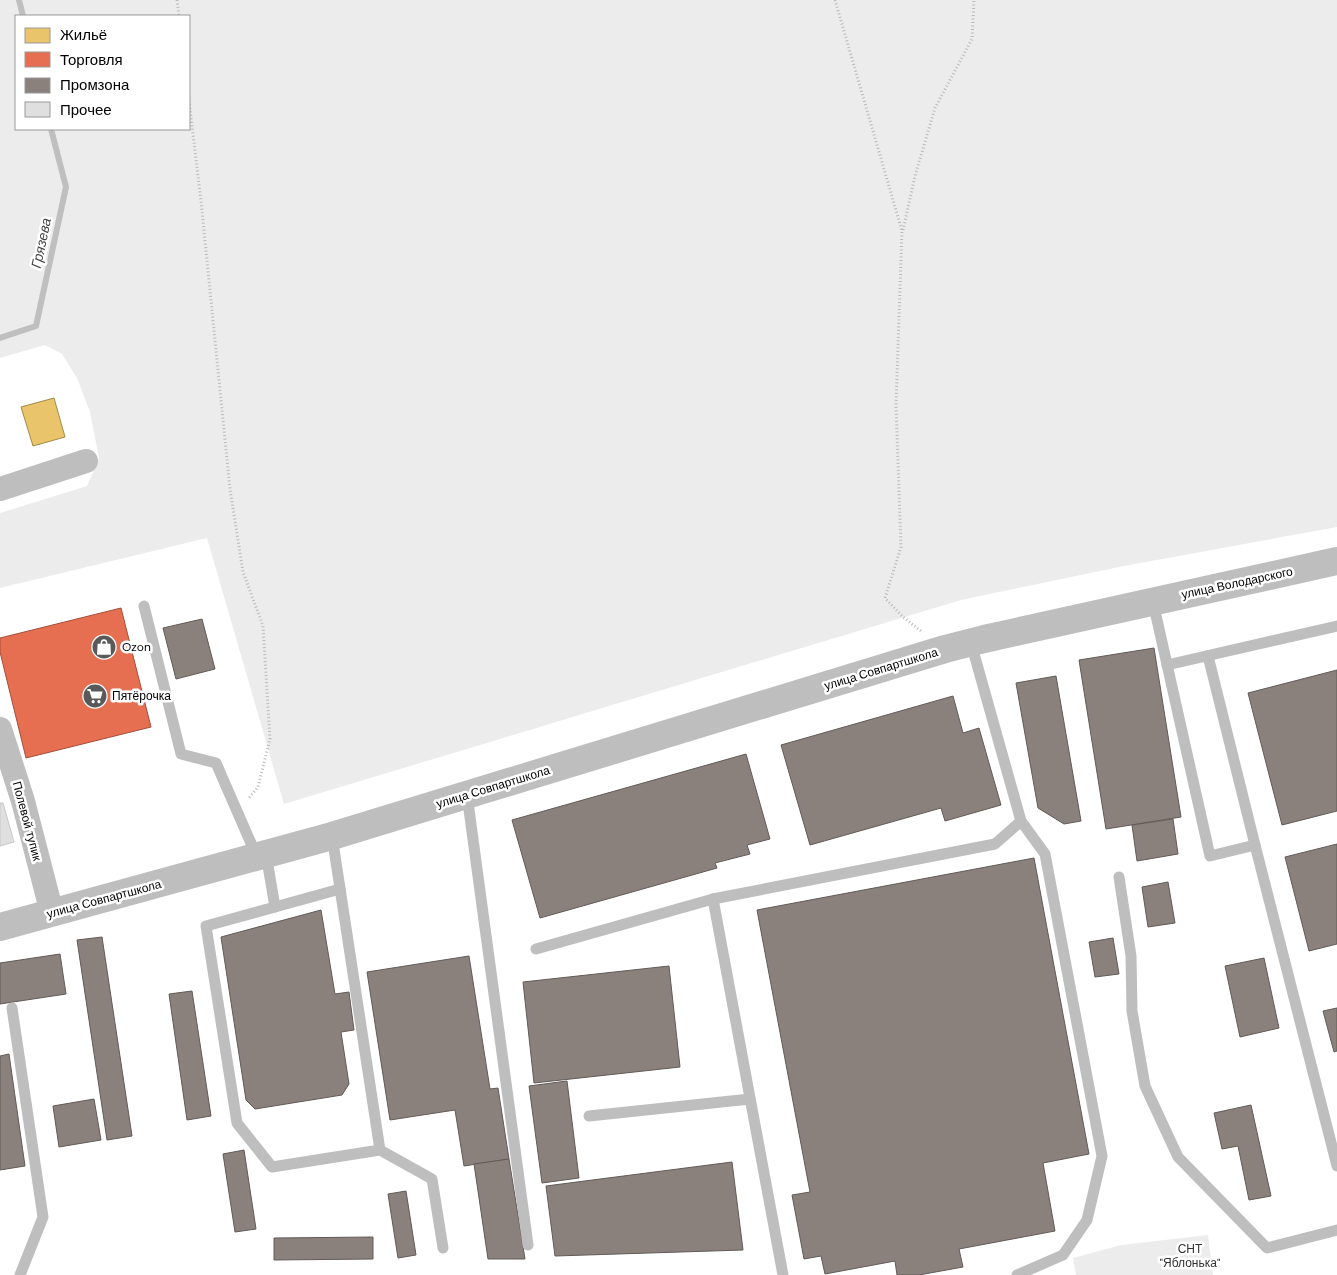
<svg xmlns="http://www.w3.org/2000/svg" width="1337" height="1275" font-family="'DM Sans',sans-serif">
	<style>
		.green { fill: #ececec; fill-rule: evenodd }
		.homes { fill: #e9c46a; stroke: #a3894a }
		.shops { fill: #e76f51; stroke: #a24e39 }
		.industry { fill: #8a817c; stroke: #615a57 }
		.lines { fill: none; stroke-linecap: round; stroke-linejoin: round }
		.stream { stroke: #bfbfbf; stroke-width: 6 }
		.building { fill: #dfdfdf; stroke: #c7c7c7 }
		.path { stroke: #b9b9b9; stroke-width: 3; stroke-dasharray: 1 2.5; stroke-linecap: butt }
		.service { stroke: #bebebe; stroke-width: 11 }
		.minor { stroke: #bebebe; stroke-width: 24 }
		.tertiary { stroke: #bebebe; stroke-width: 28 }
		.labels { text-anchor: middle; stroke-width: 5; stroke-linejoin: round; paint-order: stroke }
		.street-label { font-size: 12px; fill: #000; stroke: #fff }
		.poi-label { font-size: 12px; fill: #000; stroke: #fff; text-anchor: start }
		.park-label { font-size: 12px; fill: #333; stroke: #fff }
		.water-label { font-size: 14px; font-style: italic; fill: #444; stroke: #fff }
	</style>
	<rect width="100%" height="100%" fill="#fff"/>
	<g class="green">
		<path d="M0,0H1337V527L1124,566L961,600L284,804L207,538L0,588V513L87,486L99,458L90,412L77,378L62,354L45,345L0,358ZM16,16H189V129H16Z"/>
		<path d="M1208,1235L1213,1275H1076L1073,1258L1121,1245Z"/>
	</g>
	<path class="homes" d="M54,398L65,437L33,446L21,407Z"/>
	<path class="shops" d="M121,608L151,727L26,758L0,652V638Z"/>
	<g class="industry">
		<path d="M202,619L215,669L176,679L163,628Z"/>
		<path d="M1154,648L1181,817L1106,829L1079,660Z"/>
		<path d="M1337,670V811L1282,825L1248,693Z"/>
		<path d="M1056,676L1081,821L1064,824L1038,808L1016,683Z"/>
		<path d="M953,696L963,733L979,728L1001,805L945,821L941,808L810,845L781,745Z"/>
		<path d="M746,754L770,839L747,845L750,854L715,863L717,868L540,918L512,820Z"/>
		<path d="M1173,819L1178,854L1137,861L1132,825Z"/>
		<path d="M1337,844V944L1309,951L1285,857Z"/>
		<path d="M1034,858L1089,1154L1043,1163L1055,1231L959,1249L963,1267L919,1275H897L895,1261L825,1274L821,1256L804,1259L792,1195L810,1192L757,910Z"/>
		<path d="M1168,882L1175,923L1148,927L1142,887Z"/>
		<path d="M321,910L335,994L349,992L354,1030L341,1032L349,1084L342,1095L255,1109L246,1100L221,937Z"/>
		<path d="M102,937L132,1136L107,1140L77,940Z"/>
		<path d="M1113,938L1119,974L1095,977L1089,942Z"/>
		<path d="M60,954L66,994L0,1004V963Z"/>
		<path d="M469,956L490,1089L498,1088L509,1159L464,1166L455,1110L390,1120L367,972Z"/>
		<path d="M1264,958L1279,1028L1240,1037L1225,966Z"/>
		<path d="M669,966L680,1067L534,1083L523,982Z"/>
		<path d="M192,991L211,1116L187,1120L169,994Z"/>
		<path d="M1337,1008V1051L1334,1052L1323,1011Z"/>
		<path d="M9,1054L25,1166L0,1170V1056Z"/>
		<path d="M567,1081L579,1178L542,1183L529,1086Z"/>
		<path d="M94,1099L101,1140L59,1147L53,1106Z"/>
		<path d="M1251,1105L1271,1196L1249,1200L1238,1146L1222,1149L1214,1113Z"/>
		<path d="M244,1150L256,1229L235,1232L223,1154Z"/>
		<path d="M509,1159L525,1259H488L474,1164Z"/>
		<path d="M732,1162L743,1250L555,1256L546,1186Z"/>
		<path d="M406,1191L416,1255L398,1258L388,1194Z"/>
		<path d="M373,1237V1259L274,1260V1238Z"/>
	</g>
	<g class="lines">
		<g class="stream">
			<path d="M19,0L23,16"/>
			<path d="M0,338L36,326L66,187L51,129"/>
		</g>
	</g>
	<path class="building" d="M0,803H3L14,842L0,846Z"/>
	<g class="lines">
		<g class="path">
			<path d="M177,0L179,16"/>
			<path d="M835,0L902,231L896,405L901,547L885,598L903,617L921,631"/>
			<path d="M189,101L201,201L230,489L243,572L263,626L270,739L258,787L249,798"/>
			<path d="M903,230L915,176L935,108L972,39L974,0"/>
		</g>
		<g class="service">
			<path d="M1153,602L1210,856L1255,845L1337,1166"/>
			<path d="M144,606L181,754L216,763L257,857"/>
			<path d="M971,643L1021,821L1045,854L1102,1156L1087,1220L1063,1255L1017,1275"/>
			<path d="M1208,656L1255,845"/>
			<path d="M1167,665L1337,626"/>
			<path d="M467,795L528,1245"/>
			<path d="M266,854L275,907L206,926L237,1123L272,1167L380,1150L332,836"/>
			<path d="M1119,877L1131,956L1132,1011L1145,1086L1178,1157L1267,1248L1337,1230"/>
			<path d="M713,899L783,1275"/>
			<path d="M275,907L340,889"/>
			<path d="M536,949L713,899L995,844L1021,821"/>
			<path d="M12,1008L43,1217L20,1275"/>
			<path d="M589,1116L750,1099"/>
			<path d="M380,1150L432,1179L443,1248"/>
		</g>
		<g class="minor">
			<path d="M0,489L86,461"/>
			<path d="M0,729L23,801L52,913"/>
		</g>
		<path class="tertiary" d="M0,927L332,836L945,649L984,639L1337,561"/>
	</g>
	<defs>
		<symbol id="shop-disc" viewBox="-11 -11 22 22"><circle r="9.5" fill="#595959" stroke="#fff"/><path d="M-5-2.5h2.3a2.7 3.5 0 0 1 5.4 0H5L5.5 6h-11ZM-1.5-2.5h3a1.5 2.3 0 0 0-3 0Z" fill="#fff"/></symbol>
		<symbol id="supermarket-disc" viewBox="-11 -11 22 22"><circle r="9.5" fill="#595959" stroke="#fff"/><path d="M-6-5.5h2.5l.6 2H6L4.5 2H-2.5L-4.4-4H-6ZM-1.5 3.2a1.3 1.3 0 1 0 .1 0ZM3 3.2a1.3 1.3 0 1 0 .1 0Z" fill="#fff"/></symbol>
	</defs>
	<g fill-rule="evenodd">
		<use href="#shop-disc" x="90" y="633" width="28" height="28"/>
		<use href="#supermarket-disc" x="81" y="682" width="28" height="28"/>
	</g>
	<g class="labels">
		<g class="street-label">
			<text transform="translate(1237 583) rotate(-12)" y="4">улица Володарского</text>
			<text transform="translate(881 669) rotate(-17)" y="4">улица Совпартшкола</text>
			<text transform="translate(493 787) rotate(-17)" y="4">улица Совпартшкола</text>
			<text transform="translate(27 821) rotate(75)" y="4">Полевой тупик</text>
			<text transform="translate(104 899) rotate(-15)" y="4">улица Совпартшкола</text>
		</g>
		<g class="poi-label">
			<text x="122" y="651">Ozon</text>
			<text x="112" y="700">Пятёрочка</text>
		</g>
		<g class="park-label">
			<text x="1190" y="1253">СНТ<tspan x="1190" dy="14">"Яблонька"</tspan></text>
		</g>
		<g class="water-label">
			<text transform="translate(41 243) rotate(-78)" y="5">Грязева</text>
		</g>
	</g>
	<rect x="15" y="15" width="175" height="115" fill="#ffffff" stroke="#999999"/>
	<rect x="25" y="28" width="25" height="15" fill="#e9c46a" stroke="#999999"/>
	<text x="60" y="40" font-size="15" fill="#000000">Жильё</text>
	<rect x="25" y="52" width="25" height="15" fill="#e76f51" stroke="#999999"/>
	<text x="60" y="65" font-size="15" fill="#000000">Торговля</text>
	<rect x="25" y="78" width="25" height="15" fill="#8a817c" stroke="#999999"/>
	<text x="60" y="90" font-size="15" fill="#000000">Промзона</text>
	<rect x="25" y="102" width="25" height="15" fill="#dfdfdf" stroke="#999999"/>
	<text x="60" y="115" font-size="15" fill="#000000">Прочее</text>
</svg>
